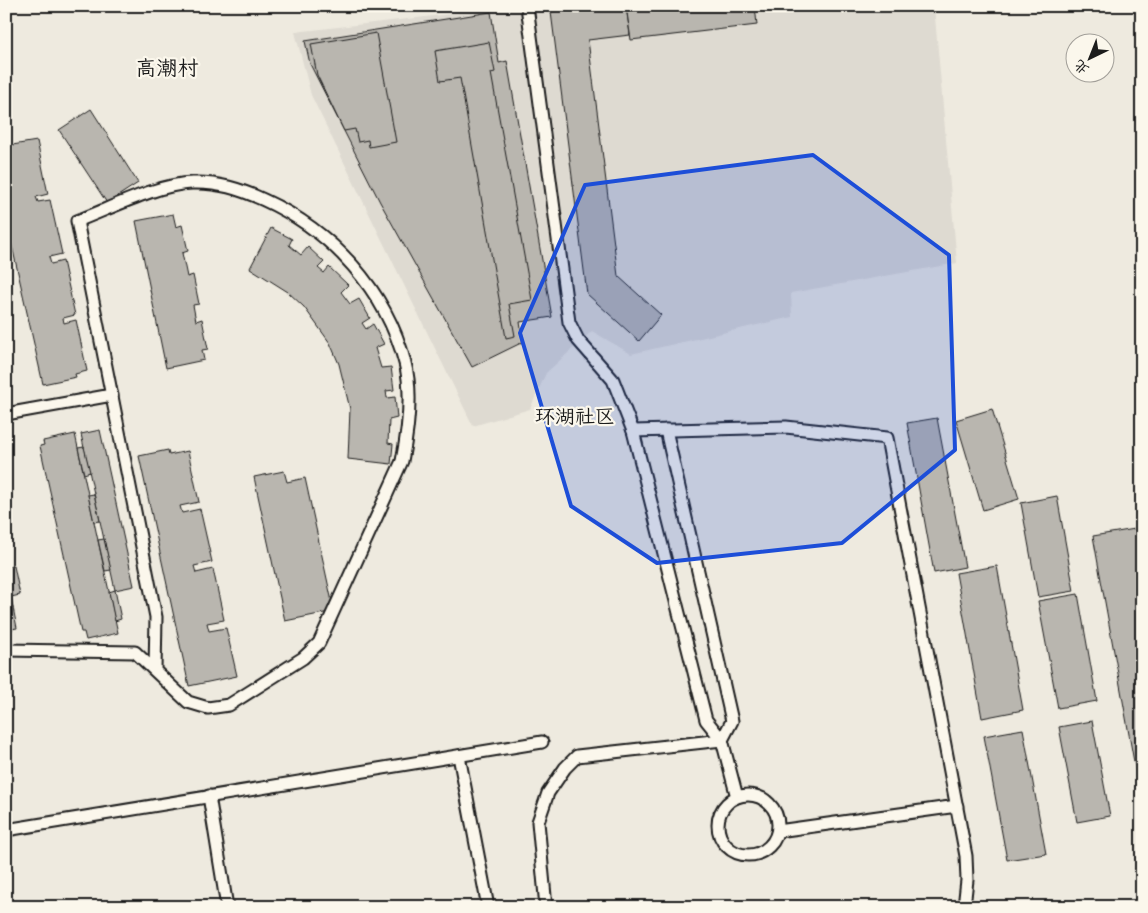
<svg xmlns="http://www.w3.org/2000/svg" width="1148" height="913" font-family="Sriracha,'LXGW WenKai TC',sans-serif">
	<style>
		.built { fill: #dedad1 }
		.building { fill: #b9b6af; stroke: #1c1c1c }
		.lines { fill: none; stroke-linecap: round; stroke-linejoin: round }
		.lane-casing { stroke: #1c1c1c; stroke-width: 15 }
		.lane { stroke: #fbf7ec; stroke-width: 11 }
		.marked { fill: #1d4ed8; fill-opacity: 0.2; stroke: #1d4ed8; stroke-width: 4; stroke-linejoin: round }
		.labels { text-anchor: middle; stroke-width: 4.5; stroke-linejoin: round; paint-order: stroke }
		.neighbourhood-label { font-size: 20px; fill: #1c1c1c; stroke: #fbf7ec }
		.quarter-label { font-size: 21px; fill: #1c1c1c; stroke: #fbf7ec }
	</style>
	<rect width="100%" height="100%" fill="#eeeadf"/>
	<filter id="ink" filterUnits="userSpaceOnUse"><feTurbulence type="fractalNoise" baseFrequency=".02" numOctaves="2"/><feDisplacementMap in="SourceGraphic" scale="10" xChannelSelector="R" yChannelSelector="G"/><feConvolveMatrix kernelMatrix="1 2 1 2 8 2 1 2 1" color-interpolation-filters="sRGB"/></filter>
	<g filter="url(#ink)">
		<path class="built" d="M521,6H934L957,263L791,293L792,317L631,354L592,331L546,373L530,409L473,426L311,95L295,32Z"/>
		<g class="building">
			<path d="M597,6H626L630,35L588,40L618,276L661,315L639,341L587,294L551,12Z"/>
			<path d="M626,6H755L757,25L631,40Z"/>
			<path d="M491,12L499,63L507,61L552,317L520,322L523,342L472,367L380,202L310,64L305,41Z"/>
			<path d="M376,33L396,142L369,147L368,140L358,142L355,129L344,131L317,75L311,44Z"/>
			<path d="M489,42L495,72L491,73L532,300L509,304L515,336L506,338L460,78L440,81L435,51Z"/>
			<path d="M91,109L138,183L107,203L59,130Z"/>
			<path d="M37,141L48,194L36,197L38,202L50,200L62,254L49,257L51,264L63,261L75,315L63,318L64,323L76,320L87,371L75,374L76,377L43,384L6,219V146Z"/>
			<path d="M173,214L176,227L182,225L188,251L182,253L187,277L193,275L199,304L193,305L196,321L202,319L208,349L202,350L204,360L166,368L136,221Z"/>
			<path d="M271,228L292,239L289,245L301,255L308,247L324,262L318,268L324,273L329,267L348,285L341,292L350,304L359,299L370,318L362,323L366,329L373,324L384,344L375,348L381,368L391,367L394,390L386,391L387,398L395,397L397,418L389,420L388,443L393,444L391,464L348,459L350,409L339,364L330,343L304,307L288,292L250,268Z"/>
			<path d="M992,409L1019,499L983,510L956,420Z"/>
			<path d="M937,418L965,567L934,573L907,423Z"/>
			<path d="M100,430L134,586L115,590L81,434Z"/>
			<path d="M75,434L118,633L86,640L84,632H81L40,446L44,445L43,441Z"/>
			<path d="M84,447L90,472L84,474L78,448Z"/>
			<path d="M168,450L169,455L188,451L199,502L180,506L182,513L200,509L212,562L194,566L196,573L213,569L224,620L207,623L209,631L226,628L237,676L189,686L139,456Z"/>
			<path d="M284,471L287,482L305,478L334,611L285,621L254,477Z"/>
			<path d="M94,494L100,521L94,522L88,495Z"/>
			<path d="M1057,496L1074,591L1038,597L1021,503Z"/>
			<path d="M1135,529L1142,565L1140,795L1093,536Z"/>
			<path d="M104,539L111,570L105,571L98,540Z"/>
			<path d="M14,566L20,595L11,597L17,628L6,630V567Z"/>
			<path d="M997,566L1023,710L982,718L956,573Z"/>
			<path d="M115,590L121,619L115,621L109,592Z"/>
			<path d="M1078,594L1097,701L1058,708L1038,601Z"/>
			<path d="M1092,721L1110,816L1077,822L1059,727Z"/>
			<path d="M1023,729L1046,854L1007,860L984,736Z"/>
		</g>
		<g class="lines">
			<defs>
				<g id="lane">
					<path d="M527,6L569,322L578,340L613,380L633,431L706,720L722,740L737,797"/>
					<path d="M6,414L112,395"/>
					<path d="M666,430L732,721L722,740"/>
					<path d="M633,431L786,427L887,438L966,856L967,880L964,907"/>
					<path d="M6,650L135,652L188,702L208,708L229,705L303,658L319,643L402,461C408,431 413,393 405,363C386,290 332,231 264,200C240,189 218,182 192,183C158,184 109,209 77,221L156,617L155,670"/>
					<path d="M459,756L488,907"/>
					<circle cx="748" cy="825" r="30"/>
					<path d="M209,796L227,907"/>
					<path d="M6,830L542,742"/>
					<path d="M778,831L957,806"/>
					<path d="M546,907L538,822L548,793L565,768L577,756L722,740"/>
				</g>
			</defs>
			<use href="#lane" class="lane-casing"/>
			<use href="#lane" class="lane"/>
		</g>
	</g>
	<path class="marked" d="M813,155L949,255L955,450L842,543L657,563L571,506L520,333L585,185Z"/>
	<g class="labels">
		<g class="neighbourhood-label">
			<text x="575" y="423">环湖社区</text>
		</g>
		<g class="quarter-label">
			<text x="167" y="75">高潮村</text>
		</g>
	</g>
	<rect width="1148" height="913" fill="none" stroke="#fbf7ec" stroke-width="25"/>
	<rect x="12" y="12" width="1123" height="888" fill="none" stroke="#1c1c1c" stroke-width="2" filter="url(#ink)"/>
	<g transform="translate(1090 58) rotate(223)"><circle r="24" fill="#fbf7ec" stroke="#a29f99"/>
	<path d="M0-4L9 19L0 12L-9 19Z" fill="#1c1c1c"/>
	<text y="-8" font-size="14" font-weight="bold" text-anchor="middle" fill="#1c1c1c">北</text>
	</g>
</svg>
